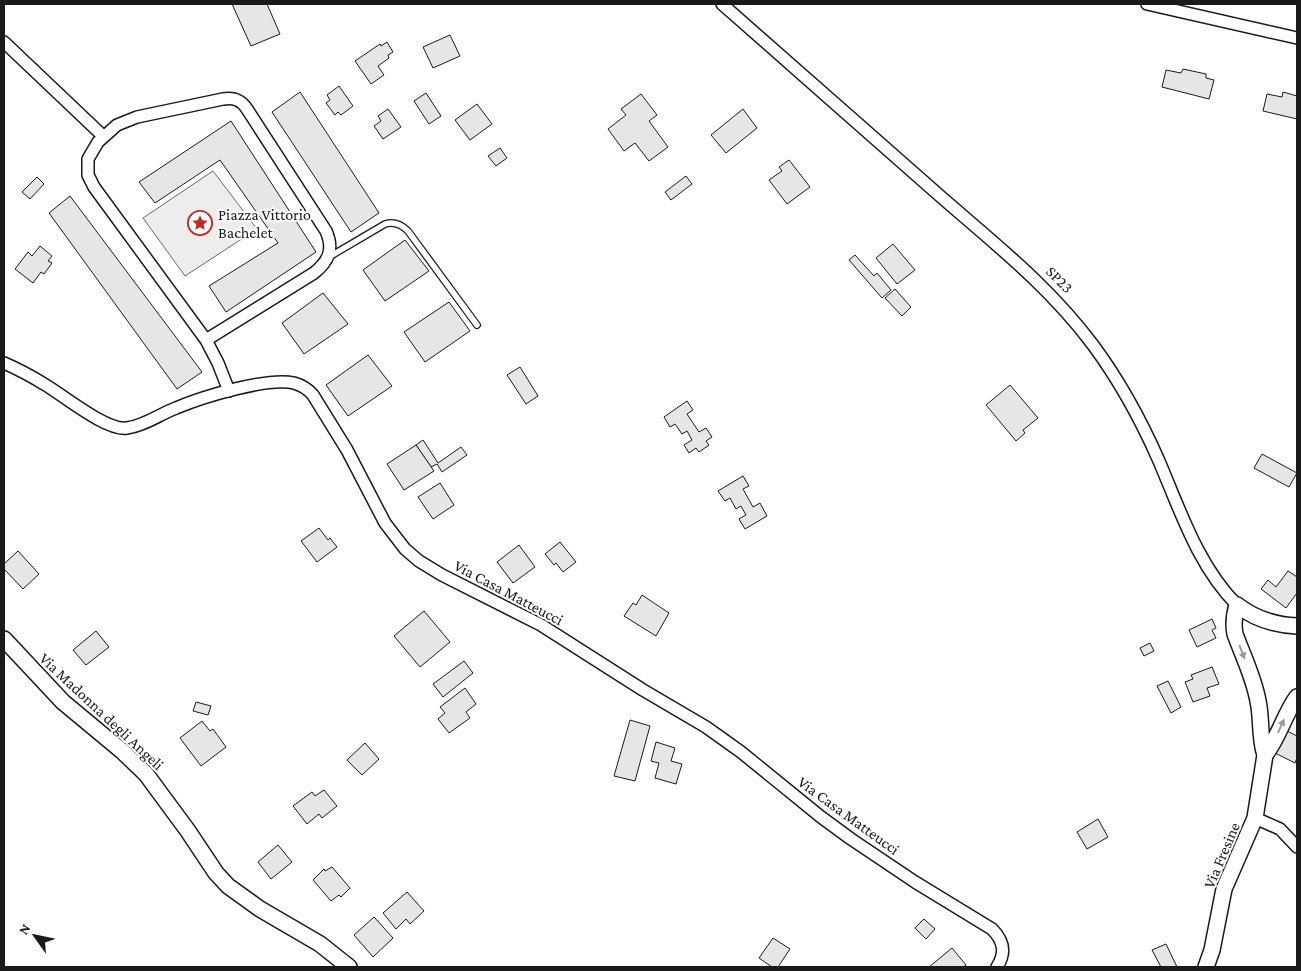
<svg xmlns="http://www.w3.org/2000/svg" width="1301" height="971" font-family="'Crimson Pro',serif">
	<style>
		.parking { fill: #ededed; stroke: #6a6a6a }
		.building { fill: #e6e6e6; stroke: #1a1a1a }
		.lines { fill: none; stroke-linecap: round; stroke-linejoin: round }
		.lane-casing { stroke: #1a1a1a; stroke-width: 8 }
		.street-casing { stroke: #1a1a1a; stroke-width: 14 }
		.secondary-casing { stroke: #1a1a1a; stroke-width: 18 }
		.lane { stroke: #fff; stroke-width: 5.5 }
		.street { stroke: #fff; stroke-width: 11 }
		.secondary { stroke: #fff; stroke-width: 15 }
		.oneway { fill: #989898 }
		.labels { text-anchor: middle; stroke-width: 4; stroke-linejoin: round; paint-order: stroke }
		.poi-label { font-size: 16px; fill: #1a1a1a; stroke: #fff; text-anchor: start }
		.street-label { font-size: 16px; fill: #1a1a1a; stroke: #fff }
	</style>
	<rect width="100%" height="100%" fill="#fff"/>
	<path class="parking" d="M213,171L257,229L185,276L143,218Z"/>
	<g class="building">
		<path d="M232,4H267L280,34L251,46Z"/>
		<path d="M450,35L460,56L433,68L423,47Z"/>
		<path d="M387,42L393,52L388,55L389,58L378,66L384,75L371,84L355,61L380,44L381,46Z"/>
		<path d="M1183,69L1206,74V78L1214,80L1209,99L1162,87L1166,70L1181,73Z"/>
		<path d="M339,86L353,106L341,115L338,112L335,115L326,103L330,100L327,95Z"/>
		<path d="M300,92L379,213L351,232L272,112Z"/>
		<path d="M1283,92L1297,96V119L1263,111L1267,94L1282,97Z"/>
		<path d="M426,93L441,116L429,124L414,101Z"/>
		<path d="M641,94L657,115L649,121L668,147L649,161L635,143L624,151L608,129L626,115L621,109Z"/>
		<path d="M477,104L492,124L470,140L455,120Z"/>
		<path d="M388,109L401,127L383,139L374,126L381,121L378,116Z"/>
		<path d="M743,109L757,128L726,153L711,135Z"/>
		<path d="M231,121L316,252L226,312L209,286L278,243L220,160L155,203L139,182Z"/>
		<path d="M500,148L507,158L496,166L488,156Z"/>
		<path d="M789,160L810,187L787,204L769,180L782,171L779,167Z"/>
		<path d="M686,176L692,184L671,200L665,192Z"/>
		<path d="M37,177L44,184L30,199L22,192Z"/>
		<path d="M70,196L202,372L177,389L49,213Z"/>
		<path d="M405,240L429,271L385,301L363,270Z"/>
		<path d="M893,244L915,270L897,284L876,258Z"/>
		<path d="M40,246L52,256L48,261L52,263L44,274L41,272L33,283L15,269L28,252L32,256Z"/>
		<path d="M855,255L874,276L877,273L891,290L882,298L849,260Z"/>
		<path d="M895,289L911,307L902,316L885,298Z"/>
		<path d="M323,293L348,324L304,354L282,323Z"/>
		<path d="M449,302L470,331L425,362L404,332Z"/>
		<path d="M368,355L392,386L348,416L326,385Z"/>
		<path d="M520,367L538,396L526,404L507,375Z"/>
		<path d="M1010,385L1038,418L1023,430L1025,433L1016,441L986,405Z"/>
		<path d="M687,401L693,410L687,414L699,432L706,428L712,437L706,441L709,445L699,452L696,448L689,453L684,445L692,440L687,431L682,434L675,424L670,427L664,417Z"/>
		<path d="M423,440L438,463L461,447L467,455L442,472L437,464L431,467L416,445Z"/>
		<path d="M416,445L434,471L404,490L387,464Z"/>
		<path d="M1262,454L1297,473L1289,487L1254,468Z"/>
		<path d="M743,476L749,486L743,489L753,507L760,503L767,516L745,529L739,519L746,515L741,506L736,509L730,498L725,501L718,491Z"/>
		<path d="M440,483L454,505L433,519L418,497Z"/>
		<path d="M319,528L328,540L330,538L337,547L317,562L301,541Z"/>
		<path d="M560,542L576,562L563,572L556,563L554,565L545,554Z"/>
		<path d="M519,545L535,567L513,583L497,562Z"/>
		<path d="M18,551L39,574L23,589L4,569V564Z"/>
		<path d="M1288,571L1297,577V593L1286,608L1261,589L1268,580L1276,587Z"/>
		<path d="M642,595L669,613L656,636L624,616L633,603L636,605Z"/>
		<path d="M424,611L450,642L420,667L394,636Z"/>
		<path d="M1212,619L1216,628L1212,630L1216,638L1197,647L1189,630Z"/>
		<path d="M96,631L109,647L86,665L73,650Z"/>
		<path d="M1150,643L1154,651L1144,656L1140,648Z"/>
		<path d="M464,661L473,673L443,697L433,684Z"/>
		<path d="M1212,667L1219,684L1207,688L1210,696L1193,702L1185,682L1193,679L1191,675Z"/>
		<path d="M1168,681L1181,707L1171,713L1157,686Z"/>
		<path d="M465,688L476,704L466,712L470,718L449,733L438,719L445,713L440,707Z"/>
		<path d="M196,702L211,706L208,715L193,711Z"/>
		<path d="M630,720L650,726L635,781L614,776Z"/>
		<path d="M202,721L210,731L213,729L226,747L201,766L180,738Z"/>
		<path d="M1285,730L1297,736V758L1295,763L1275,753Z"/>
		<path d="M656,742L675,748L671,761L682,764L676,784L655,778L659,763L651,761Z"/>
		<path d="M365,743L379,759L362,775L347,760Z"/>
		<path d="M324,790L337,806L322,818L319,814L307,824L293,806L312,792L315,796Z"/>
		<path d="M1098,819L1108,837L1087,849L1077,832Z"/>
		<path d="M278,845L292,862L271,879L258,862Z"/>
		<path d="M332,867L350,888L341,897L339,895L331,901L313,880L324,869L325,871Z"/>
		<path d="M407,892L424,911L410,924L406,919L396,929L383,913Z"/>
		<path d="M374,917L393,938L373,957L354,935Z"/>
		<path d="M924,919L935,929L926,939L915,928Z"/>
		<path d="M773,938L790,949L778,967H772L759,958Z"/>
		<path d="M1166,944L1177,967H1161L1152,950Z"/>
		<path d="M952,948L966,965L963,967H929Z"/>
	</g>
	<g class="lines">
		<defs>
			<path id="lane" d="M329,257L385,224C394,221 401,224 408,231L477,325"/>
			<g id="street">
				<path d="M722,4C795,68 867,132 940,196C995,244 1049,286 1093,345C1119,380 1141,420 1159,461C1180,510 1198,566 1237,605"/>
				<path d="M1147,4L1297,38"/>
				<path d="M4,42L103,136"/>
				<path d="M206,340L314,273C329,261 334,249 326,231L247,109C241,100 234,97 223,99L137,117L117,125L98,142L88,159V175L94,187L206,340L218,363L229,391"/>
				<path d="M4,363C18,369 31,376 44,384C63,395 106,431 127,428C144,426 160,414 176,408C202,397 267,377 294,383C301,385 308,389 313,395L347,450L385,523L405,549L419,561L442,575L541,625L643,690L706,727L741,752L821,817L851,839L915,882L992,929C1004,941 1006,953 997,967"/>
				<path d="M1255,818L1280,829L1297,847"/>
			</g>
			<g id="secondary">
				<path d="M4,639L63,702L122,751L146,774L188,831L216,873L228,886L260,909L320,944L349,967"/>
				<path d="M1265,755C1279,737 1284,715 1297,697"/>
				<path d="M1206,967L1212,950L1224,889L1255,818L1265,755C1259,738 1262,719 1258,701C1254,678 1243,656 1235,634C1233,624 1234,615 1237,605C1255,619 1274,625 1297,626"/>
			</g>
		</defs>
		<use href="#lane" class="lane-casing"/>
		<use href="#street" class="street-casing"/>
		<use href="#secondary" class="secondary-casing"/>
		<use href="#lane" class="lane"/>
		<use href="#street" class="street"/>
		<use href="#secondary" class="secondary"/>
	</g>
	<defs><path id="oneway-solid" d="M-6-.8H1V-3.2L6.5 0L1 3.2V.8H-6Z" transform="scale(1.25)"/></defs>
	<g class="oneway">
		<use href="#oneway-solid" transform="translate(1242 652) rotate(69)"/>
		<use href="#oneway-solid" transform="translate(1281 726) rotate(-66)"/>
	</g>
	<defs>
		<symbol id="sight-ring" viewBox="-11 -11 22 22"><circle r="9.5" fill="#fff" stroke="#c62828" stroke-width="1.5"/><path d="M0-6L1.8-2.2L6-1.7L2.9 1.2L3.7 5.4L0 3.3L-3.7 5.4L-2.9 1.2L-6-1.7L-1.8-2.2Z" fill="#c62828"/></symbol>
	</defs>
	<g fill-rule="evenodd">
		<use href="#sight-ring" x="186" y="209" width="28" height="28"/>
	</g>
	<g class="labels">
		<g class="poi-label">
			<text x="218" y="220">Piazza Vittorio<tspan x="218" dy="18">Bachelet</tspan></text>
		</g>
		<g class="street-label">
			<text transform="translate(1060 279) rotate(45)" y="6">SP23</text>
			<text transform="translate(509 592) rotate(28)" y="6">Via Casa Matteucci</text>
			<text transform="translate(102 711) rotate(43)" y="6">Via Madonna degli Angeli</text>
			<text transform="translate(849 815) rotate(36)" y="6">Via Casa Matteucci</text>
			<text transform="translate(1221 855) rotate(-67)" y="6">Via Fresine</text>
		</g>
	</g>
	<rect width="1301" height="971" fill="none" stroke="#1a1a1a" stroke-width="10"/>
	<g transform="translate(35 936) rotate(303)" stroke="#ffffff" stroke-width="4" paint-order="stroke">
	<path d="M0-4L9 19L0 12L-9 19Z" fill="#1a1a1a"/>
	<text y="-8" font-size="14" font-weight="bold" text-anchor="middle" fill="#1a1a1a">N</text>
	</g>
</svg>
